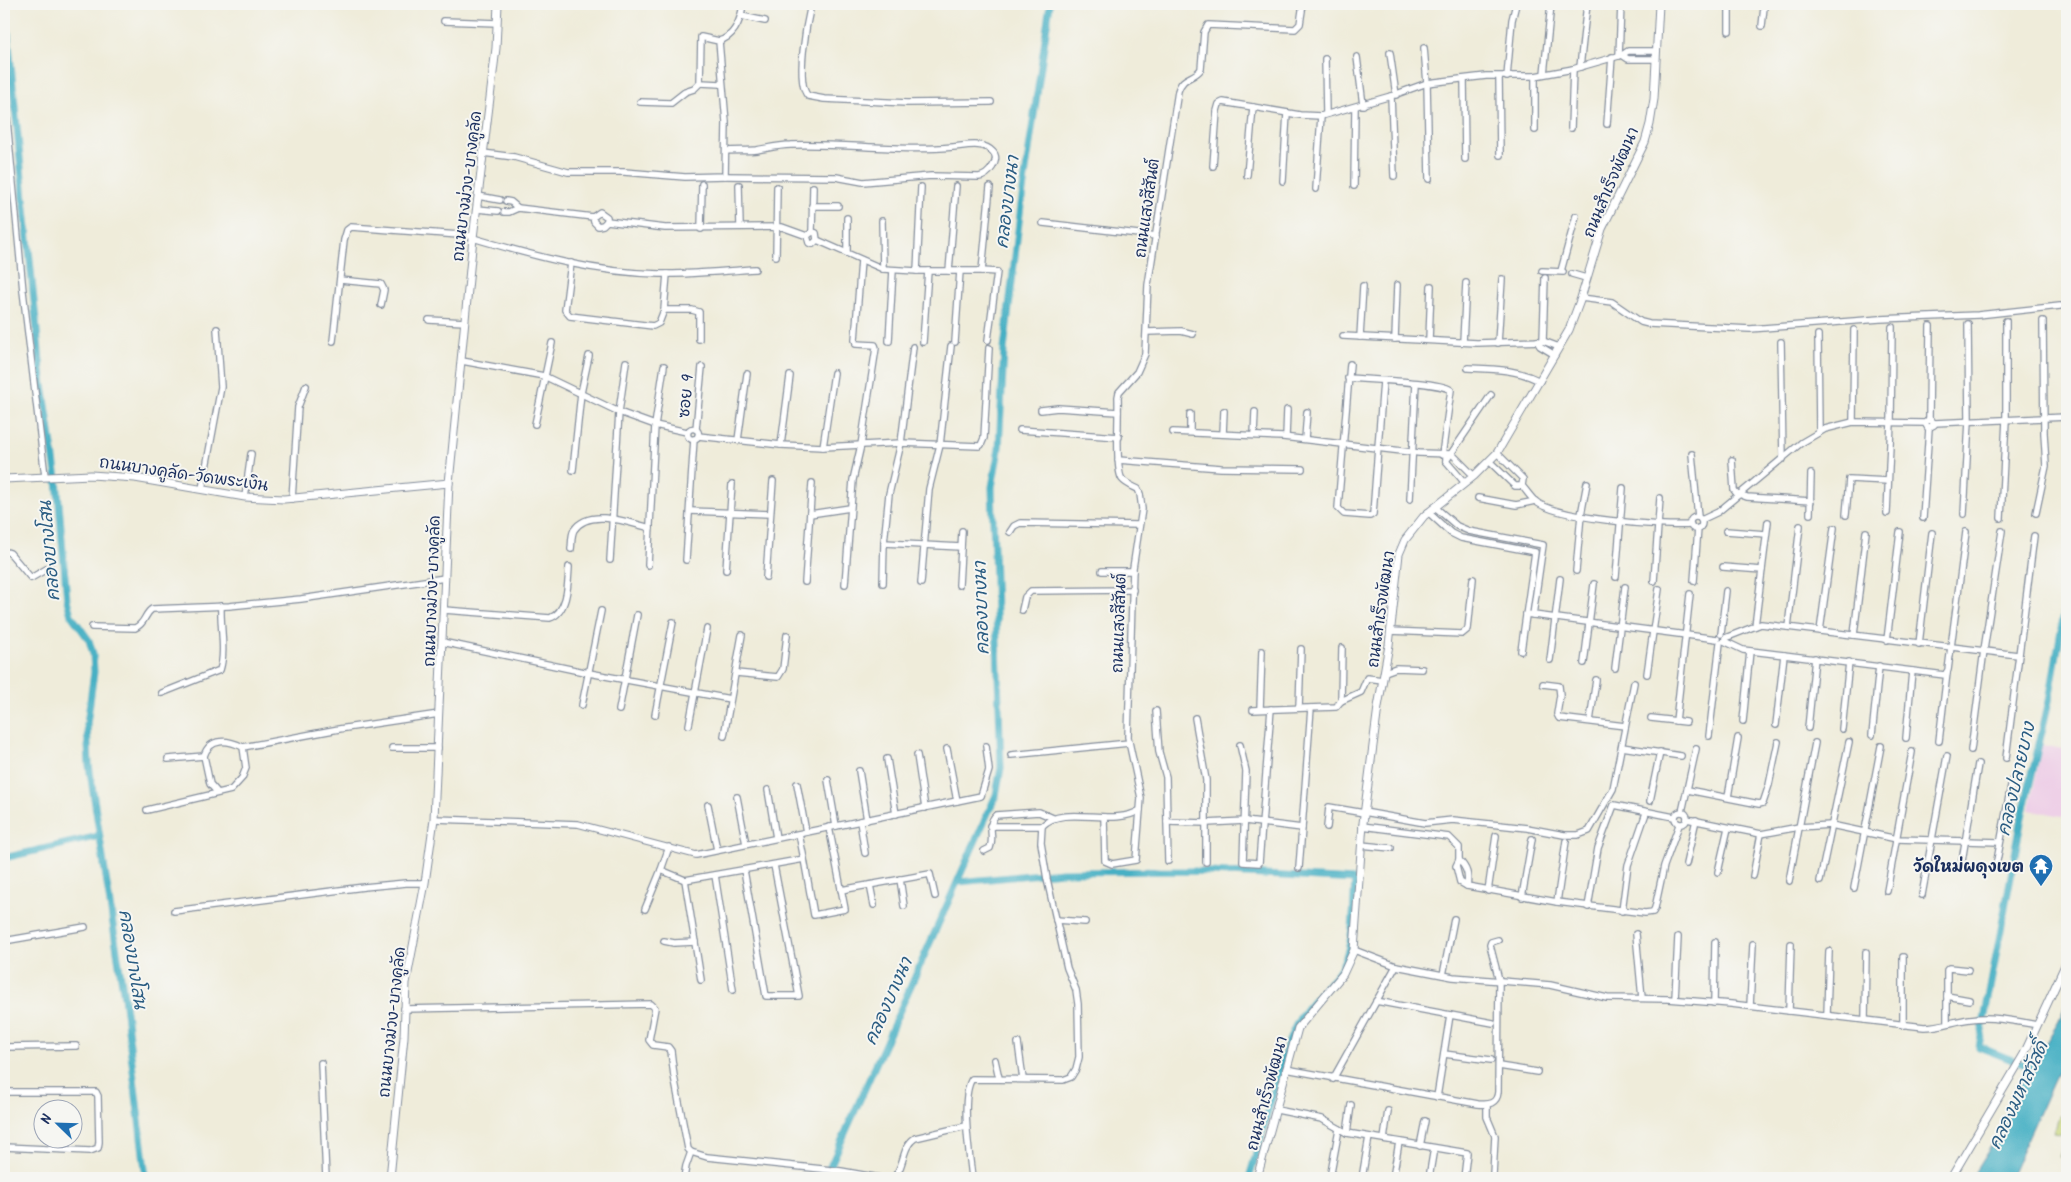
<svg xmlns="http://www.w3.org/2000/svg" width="2071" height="1182" font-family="Kalam,'Playpen Sans Thai',sans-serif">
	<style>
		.built { fill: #eed0e7 }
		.green { fill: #c6d476; stroke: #70826a }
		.water { fill: #46b0c4; stroke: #307091 }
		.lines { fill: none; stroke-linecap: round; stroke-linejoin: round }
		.canal { stroke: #46b0c4; stroke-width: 7 }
		.minor-casing { stroke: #858e9c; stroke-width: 8 }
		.tertiary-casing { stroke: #858e9c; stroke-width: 9 }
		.minor { stroke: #fff; stroke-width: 5.5 }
		.tertiary { stroke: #fff; stroke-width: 7 }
		.labels { text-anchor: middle; stroke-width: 4; stroke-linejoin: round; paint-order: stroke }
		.street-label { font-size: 16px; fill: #1b2f5e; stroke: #f6f6f2 }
		.poi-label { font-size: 16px; font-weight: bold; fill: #1b2f5e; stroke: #f6f6f2; text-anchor: end }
		.water-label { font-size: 18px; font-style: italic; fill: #2a5c82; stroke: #f6f6f2 }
	</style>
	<rect width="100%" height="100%" fill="#f6f6f2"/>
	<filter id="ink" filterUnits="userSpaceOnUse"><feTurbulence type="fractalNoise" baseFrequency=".02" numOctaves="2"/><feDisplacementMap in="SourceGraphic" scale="10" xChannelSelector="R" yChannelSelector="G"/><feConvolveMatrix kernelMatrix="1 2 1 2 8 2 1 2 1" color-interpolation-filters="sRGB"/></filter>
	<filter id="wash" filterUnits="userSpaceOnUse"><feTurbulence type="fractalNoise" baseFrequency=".0096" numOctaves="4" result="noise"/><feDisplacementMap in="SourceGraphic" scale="20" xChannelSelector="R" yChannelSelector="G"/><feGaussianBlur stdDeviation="1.12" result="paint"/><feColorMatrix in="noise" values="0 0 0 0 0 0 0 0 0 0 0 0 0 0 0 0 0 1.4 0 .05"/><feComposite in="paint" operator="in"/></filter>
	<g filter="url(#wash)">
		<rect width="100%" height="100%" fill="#efecda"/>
		<path class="built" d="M2042,745L2067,750V817L2029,810Z"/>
		<path class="green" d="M2059,1116H2067V1159L2059,1157L2067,1135L2054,1133Z"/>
		<path class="water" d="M2067,1000V1051L2010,1178H1971L1998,1135L2013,1097L2059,1021Z"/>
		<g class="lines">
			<g class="canal">
				<path d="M5,4L41,372L57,479L67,600L71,615L89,640L93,654L94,672L87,724L89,765L125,1004L146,1178"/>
				<path d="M4,858L99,836"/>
				<path d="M959,882L1062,872L1193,871L1355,880C1353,907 1355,950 1338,972C1325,991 1306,1004 1296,1025C1286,1045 1281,1066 1275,1087C1266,1117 1258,1148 1249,1178"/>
				<path d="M2038,1070L1979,1047L2022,817L2049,701L2067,595"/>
				<path d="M825,1178L996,795L1001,768L992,487L999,449L1004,350L1021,205L1050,4"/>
			</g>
		</g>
	</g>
	<g filter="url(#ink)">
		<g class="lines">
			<defs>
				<g id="minor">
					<path d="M811,4C807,21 795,83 808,96L824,99L907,103L991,102"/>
					<path d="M1685,4L1762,5L1764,7L1762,26"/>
					<path d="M741,16L765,21"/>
					<path d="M444,21L497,23"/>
					<path d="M1729,31V4"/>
					<path d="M719,41C736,36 741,19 743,4"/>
					<path d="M1424,48L1427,83L1429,179"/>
					<path d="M4,50L7,120L23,291L45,476"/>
					<path d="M1390,53L1396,95"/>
					<path d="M1622,55L1628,59H1656"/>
					<path d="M1619,56L1621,4"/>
					<path d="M1357,57L1363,105"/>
					<path d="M1325,59L1326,114"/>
					<path d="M1580,67L1587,4"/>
					<path d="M1544,74L1551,4"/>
					<path d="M1535,76V130"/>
					<path d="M1499,77L1500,155"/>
					<path d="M1507,77L1512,20L1516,4"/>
					<path d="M1464,79L1465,159"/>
					<path d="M700,83L721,84"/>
					<path d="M1391,96L1394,176"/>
					<path d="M1607,124L1612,57"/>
					<path d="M1571,128L1573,69"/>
					<path d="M483,153L514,157L568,172H624L685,177L725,176L726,122L719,41L701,37L700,83L694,89L685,92L671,103L640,102"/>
					<path d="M1213,166L1217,111L1219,104L1223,102L1300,115L1321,116L1391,96L1427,83L1486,76H1535L1573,69L1622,55L1628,51H1656"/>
					<path d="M1247,175L1253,107"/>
					<path d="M725,176L836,177L863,182L931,176L979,177C988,176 1001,160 993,152C984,141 965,146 953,147C899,152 845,143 791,145C780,145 768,148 757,150C747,151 736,150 726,151"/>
					<path d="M1283,181L1287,113"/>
					<path d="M739,185L740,227"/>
					<path d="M1354,186L1355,107"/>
					<path d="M1316,189L1321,116"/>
					<path d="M478,196L500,200"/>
					<path d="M506,201L511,202L518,208"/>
					<path d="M812,206H838"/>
					<path d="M477,209L498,211"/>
					<path d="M504,212H509L518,208L593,217L600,212L607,217V221L603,225L598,226L594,222L593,217"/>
					<path d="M607,221L665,228L782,227L807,236L809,243L813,244L817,240L816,233L812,232L807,236"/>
					<path d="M882,221L883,269"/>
					<path d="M1043,223L1156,236"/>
					<path d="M701,229L702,184"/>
					<path d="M812,232L813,187"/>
					<path d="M473,238C534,256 596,273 660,274C691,275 723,271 755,269"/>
					<path d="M817,240L883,269L917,271H982L990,187"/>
					<path d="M847,253V218"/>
					<path d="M776,256L777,187"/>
					<path d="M571,263L565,310L570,316L653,326L659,323L664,310"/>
					<path d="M917,271L921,187"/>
					<path d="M949,271L956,186"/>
					<path d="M982,271L997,272L988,340"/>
					<path d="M1542,271L1563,272"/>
					<path d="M1561,271L1576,216"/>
					<path d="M667,274L664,310H692L699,312V339"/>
					<path d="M1572,274L1586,278"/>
					<path d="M340,280L381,284L384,290L381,305"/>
					<path d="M1581,298L1612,302L1641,322L1649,324L1750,329L1880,319L1978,315L2060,306"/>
					<path d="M429,320L465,322"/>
					<path d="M1147,332L1181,331L1193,334"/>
					<path d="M1818,335L1819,432"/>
					<path d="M1343,336L1477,343L1543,341L1559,347"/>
					<path d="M1360,337L1363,286"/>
					<path d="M1395,339L1397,285"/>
					<path d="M855,340L861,260"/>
					<path d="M1429,340L1431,286"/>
					<path d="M333,341L344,240L347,230L351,227L473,236"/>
					<path d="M889,341L893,270"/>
					<path d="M1537,341L1540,346L1555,355"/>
					<path d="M1543,341L1545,278"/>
					<path d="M923,342L928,271"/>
					<path d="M955,342L960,271"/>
					<path d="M1463,342L1466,283"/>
					<path d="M1781,342L1783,459"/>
					<path d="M1498,343L1502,279"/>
					<path d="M462,361L544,376L619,412L655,425L687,432"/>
					<path d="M1350,364L1338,508L1344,514L1370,516L1373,514L1383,381"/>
					<path d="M1468,368C1494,369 1517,369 1540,381"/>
					<path d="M1348,378C1368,380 1437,381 1451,390L1442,455"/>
					<path d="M1041,410L1058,408L1118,412"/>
					<path d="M1929,419L1930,326"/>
					<path d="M1853,422L1854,330"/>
					<path d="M1934,423L2067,417"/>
					<path d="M535,424L552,343"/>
					<circle cx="693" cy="434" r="5.5"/>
					<path d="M696,429L702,367"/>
					<path d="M1020,430L1119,437"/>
					<path d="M1173,432L1283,437L1419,453L1452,454L1474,476"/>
					<path d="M1190,432V414"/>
					<path d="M1223,434L1224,411"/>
					<path d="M1254,435L1255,412"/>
					<path d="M698,436L781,445L823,447L901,443L979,446L981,445L984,438L989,348"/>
					<path d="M1286,437L1287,410"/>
					<path d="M1305,439L1307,412"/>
					<path d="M738,440L747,374"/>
					<path d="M781,445L790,376"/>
					<path d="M823,447L834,373"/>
					<path d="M1497,453L1523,479L1522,486C1526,490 1530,497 1535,501C1557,519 1661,527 1691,525"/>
					<path d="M1692,454L1698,517"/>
					<path d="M1446,457V461L1465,483"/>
					<path d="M1118,460L1221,468L1302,469"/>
					<path d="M1732,460L1734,490L1738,495"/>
					<path d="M1446,461L1491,395"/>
					<path d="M1489,461L1515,486H1522"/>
					<path d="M573,470L581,393L589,356"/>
					<path d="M202,489L221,387L217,329"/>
					<path d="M1739,494L1747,497L1811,501"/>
					<path d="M245,497L251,454"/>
					<path d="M1478,498L1516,505L1535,501"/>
					<path d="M292,499L298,407L306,386"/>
					<path d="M1410,499L1416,383"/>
					<path d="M1435,507L1457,526L1469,531L1543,545L1533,615"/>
					<path d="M690,511L770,514"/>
					<path d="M1428,512L1451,533L1461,538L1535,552L1521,651"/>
					<path d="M1887,513L1891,422L1892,327"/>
					<path d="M2036,513L2046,466L2044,433L2043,321"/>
					<path d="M810,514L850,508"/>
					<path d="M1810,514L1811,474"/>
					<path d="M1964,514L1969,421L1968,324"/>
					<path d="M1846,515L1849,479L1888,481"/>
					<circle cx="1696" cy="523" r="6"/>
					<path d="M1923,518L1929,428"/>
					<path d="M2001,518L2006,420V321"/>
					<path d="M1701,520L1718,512L1801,443L1825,429L1853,422L1925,423L1929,419L1933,422L1934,425L1928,428L1925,423"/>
					<path d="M1726,531L1766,534"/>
					<path d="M1010,532L1014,526L1020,523L1139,525"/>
					<path d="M884,543L961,547"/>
					<path d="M571,549C572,543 571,535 574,530C589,507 630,523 650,528"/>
					<path d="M4,551L10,553L31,578L50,567"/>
					<path d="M610,560L619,412L626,362"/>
					<path d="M686,560L694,439"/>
					<path d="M648,565L655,425L664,366"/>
					<path d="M1723,567L1762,570"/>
					<path d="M726,570L732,484"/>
					<path d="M1102,571H1133"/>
					<path d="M1576,571L1581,515L1587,483"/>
					<path d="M766,577L773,481"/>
					<path d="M1616,577L1623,488"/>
					<path d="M1654,581L1660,498"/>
					<path d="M1694,581L1698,528"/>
					<path d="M805,582L812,483"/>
					<path d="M883,583L884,543L889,494L901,443L913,347"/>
					<path d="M921,583L929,489L940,445L951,346"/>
					<path d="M845,584L853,480L861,445L876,348L875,345L856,344"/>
					<path d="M959,585L962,531"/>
					<path d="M444,610L550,618C568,612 568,583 569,567"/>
					<path d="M1022,610L1025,597L1031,591L1133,590"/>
					<path d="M1526,614L1717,639"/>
					<path d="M1755,626L1768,522"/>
					<path d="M92,627L135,628C146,623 144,614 152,609L229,606L301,599L445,578"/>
					<path d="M1788,627L1800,526"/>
					<path d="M1390,631L1462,634L1468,629L1473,579"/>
					<path d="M1820,631L1834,528"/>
					<path d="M1721,634L1726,591"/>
					<path d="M1854,635L1866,532"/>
					<path d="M1725,638L1761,624L2018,655"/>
					<path d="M1887,640L1900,532"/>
					<path d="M1724,641L1743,650L1945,675L1948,670L1966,532"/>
					<path d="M442,642L589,673L730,699"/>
					<path d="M1919,644L1932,533"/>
					<path d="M1550,660L1560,579"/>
					<path d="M1584,663L1594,584"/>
					<path d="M1615,668L1625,587"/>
					<path d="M1385,672L1396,668L1422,669"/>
					<path d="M736,673L778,677L783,669L787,635"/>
					<path d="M1647,674L1659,589"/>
					<path d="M1543,684L1559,686L1560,695L1557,714L1559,718L1625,726"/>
					<path d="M162,693L220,670C226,651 220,626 221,606"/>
					<path d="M1341,701L1342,648"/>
					<path d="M582,705L601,611"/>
					<path d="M1299,708L1301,649"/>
					<path d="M1260,709L1262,651"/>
					<path d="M619,710L637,615"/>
					<path d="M1253,710L1336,707L1341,701L1361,692L1367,678L1383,680"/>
					<path d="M1156,711L1159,752L1166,777L1167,822L1207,823L1245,821L1302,828"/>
					<path d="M655,715L673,622"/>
					<path d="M1195,718L1206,780V862"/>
					<path d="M1651,718L1686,722"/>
					<path d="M1590,721L1596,680"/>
					<path d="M1676,721L1690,594"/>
					<path d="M1743,721L1750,651"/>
					<path d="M689,725L707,629"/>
					<path d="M1776,725L1784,655"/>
					<path d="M1808,728L1815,658"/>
					<path d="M1842,729L1849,662"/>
					<path d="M1872,735L1879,666"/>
					<path d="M724,736L742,635"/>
					<path d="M1709,736L1720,643"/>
					<path d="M1906,738L1912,671"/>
					<path d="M1939,741L1947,673"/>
					<path d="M1240,745L1246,771L1243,862L1259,863L1271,709"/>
					<path d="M1622,747L1681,756"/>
					<path d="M392,748H438"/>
					<path d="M947,749L957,801"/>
					<path d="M1971,750L1984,650L2002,531"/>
					<path d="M917,755L925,808"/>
					<path d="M1011,755L1129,743"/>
					<path d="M2006,758L2034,536"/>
					<path d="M168,759L204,756"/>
					<path d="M887,759L896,814"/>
					<path d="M859,771L867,820"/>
					<path d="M828,780L836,826"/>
					<path d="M797,784L806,832"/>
					<path d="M768,790L776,838"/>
					<path d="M1688,790L1759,804L1763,803L1769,785L1778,742"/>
					<path d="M217,792L210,784L204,756C210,737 228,740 243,747L339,729L439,714"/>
					<path d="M737,797L746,844"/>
					<path d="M1728,797L1738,738"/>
					<path d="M1650,801L1660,752"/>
					<path d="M708,805L717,850"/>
					<path d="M147,810L231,790L242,778L246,768L243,747"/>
					<circle cx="1681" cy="818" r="6"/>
					<path d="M1364,812L1425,823L1453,820L1527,828L1564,835H1578L1589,831L1613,789L1634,683"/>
					<path d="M1682,812L1696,749"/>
					<path d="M1104,817L1105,861L1112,864L1136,860L1140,810"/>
					<path d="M434,819L578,824L696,855L981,796L989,770L986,746"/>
					<path d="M1687,819L1761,834L1799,827L1831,825L1897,839L1999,842"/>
					<path d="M860,821L865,853"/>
					<path d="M1167,822L1168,861"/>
					<path d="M990,826H1042"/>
					<path d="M1362,826L1449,837L1459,847V860L1456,866L1460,882L1467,886L1557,902L1645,913L1653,912L1655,908L1664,866L1679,825"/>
					<path d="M1327,827L1329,807L1364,813"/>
					<path d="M1361,845L1391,848"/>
					<path d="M669,847L661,870L685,880L804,859L799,834"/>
					<path d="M984,851L990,848C995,837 986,825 996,815L1039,812L1053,818"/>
					<path d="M804,859L814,915L845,909L829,827"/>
					<path d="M1459,860C1467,868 1469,875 1467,886"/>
					<path d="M1962,861L1978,764"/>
					<path d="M1686,864L1696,820"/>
					<path d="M1996,866L2012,780"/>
					<path d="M1299,868L1311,708"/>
					<path d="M744,870L766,996H799L774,865"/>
					<path d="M1718,872L1728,828"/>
					<path d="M715,875L733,990"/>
					<path d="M1753,876L1761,834"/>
					<path d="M900,879L904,906"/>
					<path d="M685,880L701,980"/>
					<path d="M1789,881L1815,743"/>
					<path d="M1820,881L1849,742"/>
					<path d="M870,885L874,905"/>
					<path d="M1854,888L1881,746"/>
					<path d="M841,890L930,874L935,896"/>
					<path d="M1488,891L1496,836"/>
					<path d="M1887,891L1912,752"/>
					<path d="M1922,895L1947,756"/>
					<path d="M1522,897L1532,839"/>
					<path d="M1557,902L1566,841"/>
					<path d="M1588,907L1598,848L1614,805L1674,817"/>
					<path d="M645,909L661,870"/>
					<path d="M174,911L364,887L406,883H425"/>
					<path d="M1622,911L1628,865L1646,813"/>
					<path d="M1056,920L1085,922"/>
					<path d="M1636,934L1642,998"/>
					<path d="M4,941L85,927"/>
					<path d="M664,941L674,943L695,942"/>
					<path d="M1354,950L1396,966L1453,977L1550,985L1607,998L1668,999L1731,1004L1924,1027C1940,1027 1954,1021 1970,1019C1993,1016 2015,1021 2037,1025"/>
					<path d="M1903,957V1025"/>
					<path d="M1443,975L1454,919"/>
					<path d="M1947,996L1969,1000"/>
					<path d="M1675,999L1678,937"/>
					<path d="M1376,1001L1493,1023"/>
					<path d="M1714,1003L1715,942"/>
					<path d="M1750,1006L1753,944"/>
					<path d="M404,1009L651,1004L655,1008L649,1040L653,1045L668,1047L671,1051L674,1076L688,1149L691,1152L707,1157L841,1171L880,1178"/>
					<path d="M1789,1011L1791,944"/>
					<path d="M1827,1015L1829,951"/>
					<path d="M1865,1020L1866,952"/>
					<path d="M1947,1023V970L1949,968L1968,970"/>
					<path d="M1018,1043L1023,1079"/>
					<path d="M4,1047L76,1046"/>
					<path d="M1444,1054L1491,1060"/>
					<path d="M995,1060L999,1078"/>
					<path d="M321,1063L326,1178"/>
					<path d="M1499,1066L1537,1072"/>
					<path d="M1286,1069L1478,1104C1488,1105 1497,1104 1498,1092L1499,980L1490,945L1491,942L1498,940"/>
					<path d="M1333,1079L1396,966"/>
					<path d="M4,1092H96L98,1096L99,1142L98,1148L90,1151L4,1147"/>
					<path d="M1437,1097L1450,1015"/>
					<path d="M1487,1105V1117L1495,1136L1493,1175"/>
					<path d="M1277,1110L1322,1119L1347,1133L1467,1153L1464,1178"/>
					<path d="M1347,1133L1351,1105"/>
					<path d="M1384,1139L1388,1111"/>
					<path d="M1420,1146L1425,1121"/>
					<path d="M684,1178L686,1166L691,1152"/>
					<path d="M893,1178C905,1168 901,1147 915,1138L966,1126"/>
					<path d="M972,1178C970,1157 960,1096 972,1079L1063,1080L1071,1077L1076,1069L1079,1057L1078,1004L1076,990L1067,968L1047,879L1041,843L1042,826C1064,803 1113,828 1140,810L1141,798L1128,737L1133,568L1142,509L1140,494L1138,489C1132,486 1126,484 1122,479C1115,470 1119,412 1118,397L1119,392L1137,372L1145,354L1148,285L1178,91C1183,75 1193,80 1201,69L1204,32L1208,25L1295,29L1300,24L1303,4"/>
					<path d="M1330,1178L1339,1129"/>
					<path d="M1362,1178L1369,1137"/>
					<path d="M1393,1178L1399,1142"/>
					<path d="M1429,1178L1434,1148"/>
				</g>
				<g id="tertiary">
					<path d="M4,479L91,475L135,478L245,497L284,499L449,483"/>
					<path d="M390,1178L404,1037L406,983L425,883L434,819L449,483L473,238L496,48L498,4"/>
					<path d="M1257,1178L1298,1028L1343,974L1354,950L1363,823L1378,707L1389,645L1399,554L1405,540L1424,516L1474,476L1497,453L1569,330L1581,298L1602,229L1645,142L1650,124L1654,99L1659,4"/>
					<path d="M1951,1178L2024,1054L2067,961"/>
				</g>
			</defs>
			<use href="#minor" class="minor-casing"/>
			<use href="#tertiary" class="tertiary-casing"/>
			<use href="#minor" class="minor"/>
			<use href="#tertiary" class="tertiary"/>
		</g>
	</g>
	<defs>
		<symbol id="temple-pin" viewBox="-11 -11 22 30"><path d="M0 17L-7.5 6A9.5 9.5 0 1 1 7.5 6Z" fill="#1f6fb2" stroke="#f6f6f2"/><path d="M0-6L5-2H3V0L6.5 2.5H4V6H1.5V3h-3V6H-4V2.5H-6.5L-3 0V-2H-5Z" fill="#fff"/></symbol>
	</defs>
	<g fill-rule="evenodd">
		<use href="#temple-pin" x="2027" y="852" width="28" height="38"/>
	</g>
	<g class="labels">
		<g class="street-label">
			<text transform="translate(1610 182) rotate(-67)" y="6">ถนนสำเร็จพัฒนา</text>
			<text transform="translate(466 186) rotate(-83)" y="6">ถนนบางม่วง-บางคูลัด</text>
			<text transform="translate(1146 208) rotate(-82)" y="6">ถนนแสงสีสันต์</text>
			<text transform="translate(685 396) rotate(-84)" y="6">ซอย 9</text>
			<text transform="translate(184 473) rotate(8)" y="6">ถนนบางคูลัด-วัดพระเงิน</text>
			<text transform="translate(431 591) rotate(-88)" y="6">ถนนบางม่วง-บางคูลัด</text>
			<text transform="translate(1380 609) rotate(-82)" y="6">ถนนสำเร็จพัฒนา</text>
			<text transform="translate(1118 623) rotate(-88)" y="6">ถนนแสงสีสันต์</text>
			<text transform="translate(391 1022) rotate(-84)" y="6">ถนนบางม่วง-บางคูลัด</text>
			<text transform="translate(1266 1093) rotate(-75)" y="6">ถนนสำเร็จพัฒนา</text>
		</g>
		<g class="poi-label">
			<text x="2024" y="872">วัดใหม่ผดุงเขต</text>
		</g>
		<g class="water-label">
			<text transform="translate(1007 202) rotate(-83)" y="6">คลองบางนา</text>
			<text transform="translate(49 551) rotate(-95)" y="6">คลองบางโสน</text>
			<text transform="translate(981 608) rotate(-92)" y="6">คลองบางนา</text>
			<text transform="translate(2016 779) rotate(-77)" y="6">คลองปลายบาง</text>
			<text transform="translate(133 959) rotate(81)" y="6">คลองบางโสน</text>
			<text transform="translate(888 1001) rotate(-66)" y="6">คลองบางนา</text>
			<text transform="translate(2018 1095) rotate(-65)" y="6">คลองมหาสวัสดิ์</text>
		</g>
	</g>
	<rect width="2071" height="1182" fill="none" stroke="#f6f6f2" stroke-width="20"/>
	<g transform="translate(58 1124) rotate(293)"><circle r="24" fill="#f6f6f2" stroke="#9ea6b7"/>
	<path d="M0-4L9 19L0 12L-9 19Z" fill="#1f6fb2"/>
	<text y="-8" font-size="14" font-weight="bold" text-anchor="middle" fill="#1b2f5e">N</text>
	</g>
</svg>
